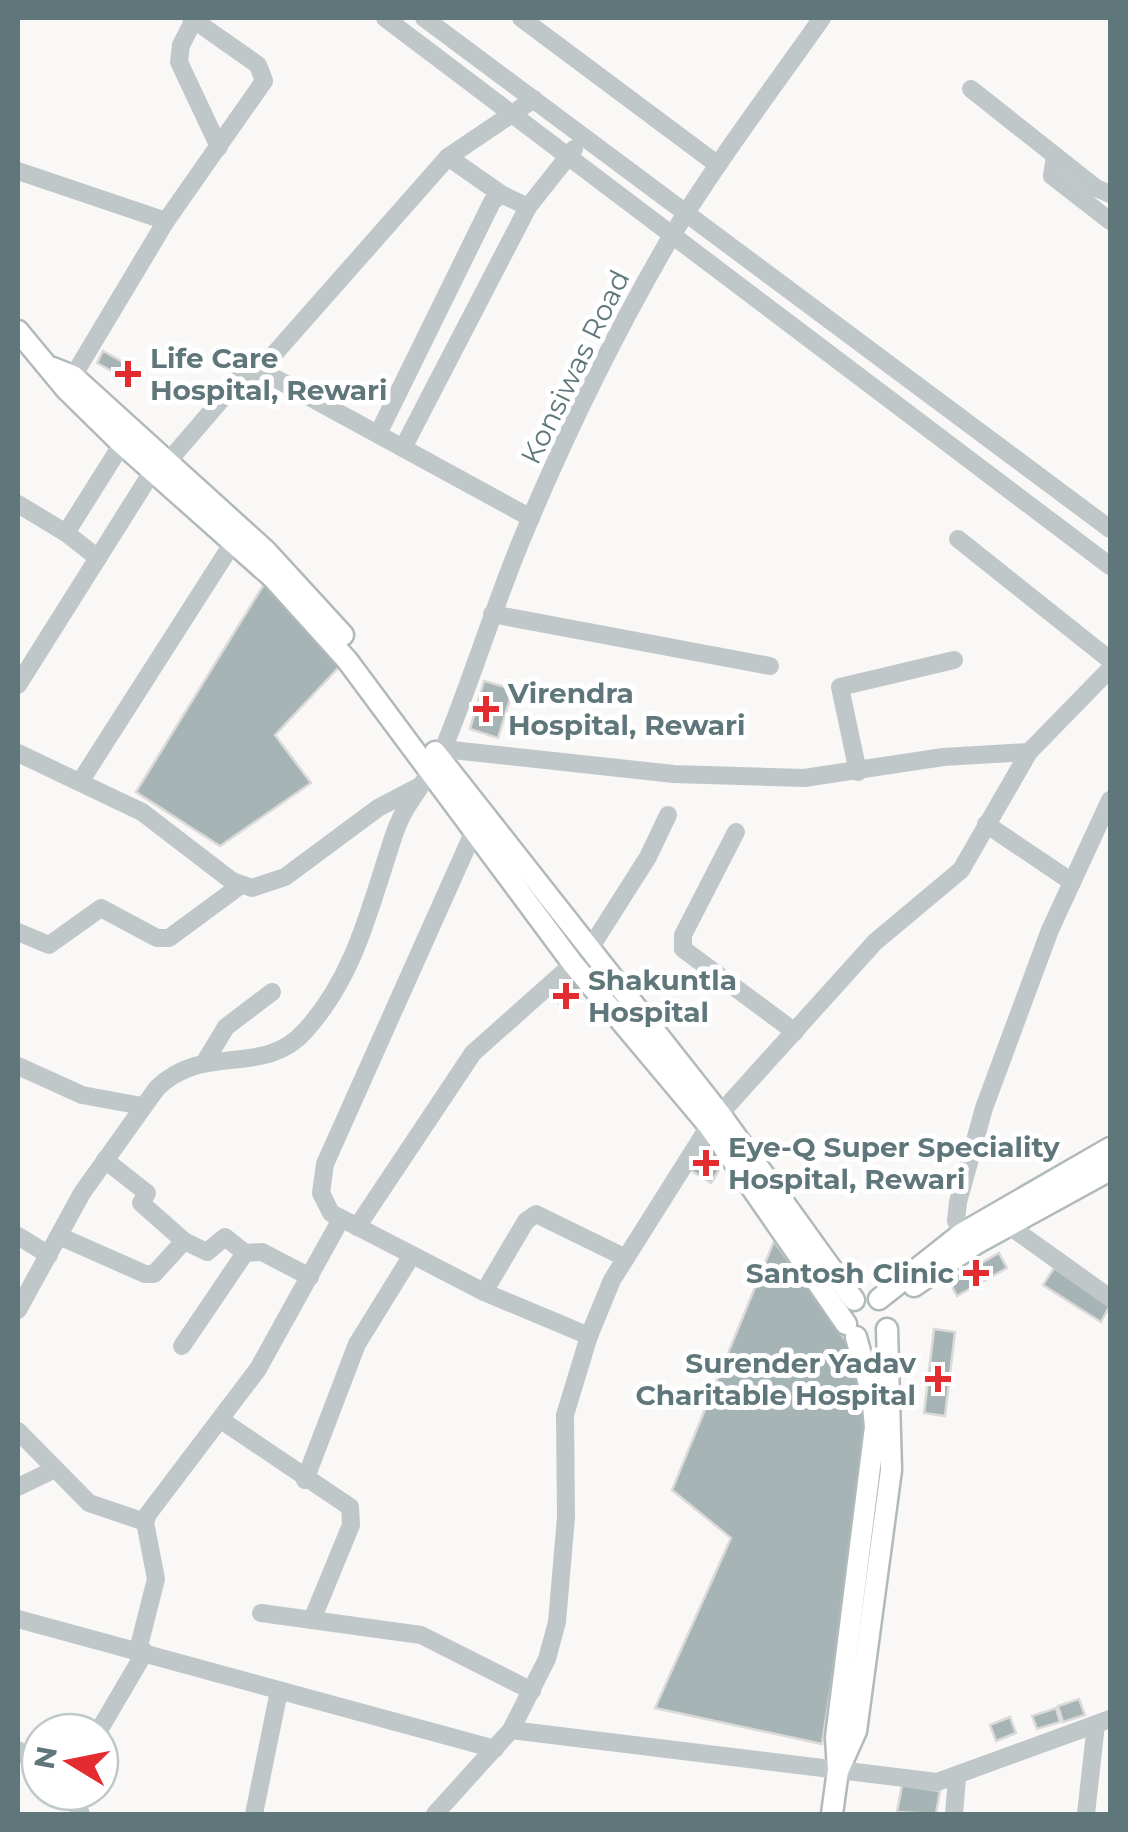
<svg xmlns="http://www.w3.org/2000/svg" width="1128" height="1832" font-family="Montserrat,sans-serif">
	<style>
		.building { fill: #a7b4b6; stroke: #dbdad9; stroke-width: 2.5 }
		.lines { fill: none; stroke-linecap: round; stroke-linejoin: round }
		.major-casing { stroke: #b1babb; stroke-width: 25 }
		.minor { stroke: #c0c7c9; stroke-width: 18 }
		.major { stroke: #fff; stroke-width: 20 }
		.poi-dot { fill: #e42b30; stroke: #fff; stroke-width: 4 }
		.labels { text-anchor: middle; stroke-width: 10; stroke-linejoin: round; paint-order: stroke }
		.poi-label { font-size: 28px; font-weight: bold; fill: #5f777b; stroke: #fff; text-anchor: start }
		.street-label { font-size: 28px; fill: #5f777b; stroke: #fff }
	</style>
	<rect width="100%" height="100%" fill="#f9f8f6"/>
	<g class="building">
		<path d="M103,351L132,367L125,378L97,363Z"/>
		<path d="M266,581L339,667L275,735L311,783L220,846L136,792Z"/>
		<path d="M484,681L513,689L498,738L470,729Z"/>
		<path d="M575,973L587,991L563,1009L550,991Z"/>
		<path d="M703,1142L727,1157L711,1183L687,1168Z"/>
		<path d="M774,1241L862,1363L871,1425L822,1744L655,1708L731,1538L672,1490Z"/>
		<path d="M999,1253L1007,1268L957,1296L949,1281Z"/>
		<path d="M1054,1268L1110,1305L1101,1322L1043,1285Z"/>
		<path d="M934,1329L955,1332L945,1416L924,1413Z"/>
		<path d="M1079,1699L1085,1715L1063,1722L1058,1706Z"/>
		<path d="M1056,1708L1060,1722L1037,1729L1032,1716Z"/>
		<path d="M1010,1717L1016,1733L996,1741L990,1725Z"/>
		<path d="M902,1785L940,1791L936,1814L897,1812Z"/>
	</g>
	<g class="lines">
		<defs>
			<g id="major">
				<path d="M18,331L66,389L122,444L273,578L347,660L573,964L709,1126L846,1324"/>
				<path d="M53,368L73,376L266,551L343,635"/>
				<path d="M435,752L720,1114L854,1300"/>
				<path d="M914,1286L977,1243L1110,1170"/>
				<path d="M879,1299L961,1234L1110,1148"/>
				<path d="M839,1769L856,1731L891,1470L887,1329"/>
				<path d="M832,1814L838,1770L836,1737L875,1427L872,1395L856,1337"/>
			</g>
		</defs>
		<use href="#major" class="major-casing"/>
		<g class="minor">
			<path d="M385,18L1110,566"/>
			<path d="M424,18L1110,529"/>
			<path d="M521,18L718,165"/>
			<path d="M194,20L181,45L179,62L219,147"/>
			<path d="M971,89L1096,188L1110,194"/>
			<path d="M1055,156L1052,176L1110,221"/>
			<path d="M448,157L501,194"/>
			<path d="M18,171L166,221"/>
			<path d="M260,370L448,157L534,99"/>
			<path d="M66,388L166,221L264,81L258,65L191,18"/>
			<path d="M378,434L492,202L501,194L528,207"/>
			<path d="M403,448L528,207L574,149"/>
			<path d="M166,464L240,378L260,370L531,518"/>
			<path d="M18,504L66,533L122,444"/>
			<path d="M66,533L98,558"/>
			<path d="M958,539L1110,660"/>
			<path d="M492,614L770,666"/>
			<path d="M18,685L152,472"/>
			<path d="M443,749L674,774L804,778L943,757L1029,752"/>
			<path d="M18,753L142,812L232,881L252,888L285,877L378,808L418,787"/>
			<path d="M858,772L840,687L954,660"/>
			<path d="M80,782L234,541"/>
			<path d="M986,824L1072,882"/>
			<path d="M474,831L325,1164L321,1193L331,1213L484,1292L589,1336"/>
			<path d="M736,832L683,935V949L795,1032"/>
			<path d="M18,932L49,945L101,908L157,938H169L241,885"/>
			<path d="M589,950L648,857L668,815"/>
			<path d="M206,1060L226,1027L272,992"/>
			<path d="M18,1066L82,1095L142,1106"/>
			<path d="M105,1160L147,1193L141,1203L184,1241"/>
			<path d="M1001,1220L1110,1298"/>
			<path d="M357,1227L473,1053L573,964"/>
			<path d="M18,1236L49,1255"/>
			<path d="M59,1236L145,1274H154L184,1241L207,1252L225,1237L245,1253"/>
			<path d="M967,1243L956,1221L958,1202L984,1108L1050,930L1110,800"/>
			<path d="M484,1292L526,1221L536,1214L626,1258"/>
			<path d="M18,1310L82,1193L157,1088C206,1041 263,1079 306,1030C357,973 371,902 395,832C406,800 431,777 444,747C472,679 493,609 521,541C562,442 614,335 668,242C715,164 770,92 822,18"/>
			<path d="M182,1346L245,1253L262,1252L310,1277"/>
			<path d="M221,1420L350,1507L351,1525L312,1620"/>
			<path d="M18,1431L89,1503L145,1522"/>
			<path d="M305,1480L357,1344L412,1255"/>
			<path d="M18,1487L53,1470"/>
			<path d="M261,1613L421,1635L532,1691"/>
			<path d="M18,1619L495,1749"/>
			<path d="M138,1650L156,1579L145,1522L148,1514L258,1369L341,1219"/>
			<path d="M511,1730L937,1782L1110,1719"/>
			<path d="M98,1732L145,1652"/>
			<path d="M18,1750L40,1766"/>
			<path d="M71,1792L81,1814"/>
			<path d="M254,1814L279,1691"/>
			<path d="M435,1814L511,1730L547,1659L557,1622L566,1517L565,1415L589,1336L612,1280L709,1126L875,942L961,870L1029,752L1110,669"/>
			<path d="M954,1814L957,1778"/>
			<path d="M1086,1814L1096,1724"/>
		</g>
		<use href="#major" class="major"/>
	</g>
	<g class="poi-dot">
		<path d="M123 359h10v10h10v10h-10v10h-10v-10h-10v-10h10z"/>
		<path d="M481 694h10v10h10v10h-10v10h-10v-10h-10v-10h10z"/>
		<path d="M561 981h10v10h10v10h-10v10h-10v-10h-10v-10h10z"/>
		<path d="M701 1148h10v10h10v10h-10v10h-10v-10h-10v-10h10z"/>
		<path d="M971 1258h10v10h10v10h-10v10h-10v-10h-10v-10h10z"/>
		<path d="M933 1364h10v10h10v10h-10v10h-10v-10h-10v-10h10z"/>
	</g>
	<g class="labels">
		<g class="poi-label">
			<text x="150" y="368">Life Care<tspan x="150" dy="32">Hospital, Rewari</tspan></text>
			<text x="508" y="703">Virendra<tspan x="508" dy="32">Hospital, Rewari</tspan></text>
			<text x="588" y="990">Shakuntla<tspan x="588" dy="32">Hospital</tspan></text>
			<text x="728" y="1157">Eye-Q Super Speciality<tspan x="728" dy="32">Hospital, Rewari</tspan></text>
			<text x="954" y="1283" text-anchor="end">Santosh Clinic</text>
			<text x="916" y="1373" text-anchor="end">Surender Yadav<tspan x="916" dy="32">Charitable Hospital</tspan></text>
		</g>
		<g class="street-label">
			<text transform="translate(575 367) rotate(-64)" y="10">Konsiwas Road</text>
		</g>
	</g>
	<rect width="1128" height="1832" fill="none" stroke="#5f777b" stroke-width="40"/>
	<g transform="translate(70 1762) rotate(280)"><circle r="48" fill="#ffffff" stroke="#bfc9ca" stroke-width="2.5"/>
	<path d="M0-8L18 38L0 25L-18 38Z" fill="#e42b30"/>
	<text y="-15" font-size="28" font-weight="bold" text-anchor="middle" fill="#5f777b">N</text>
	</g>
</svg>
